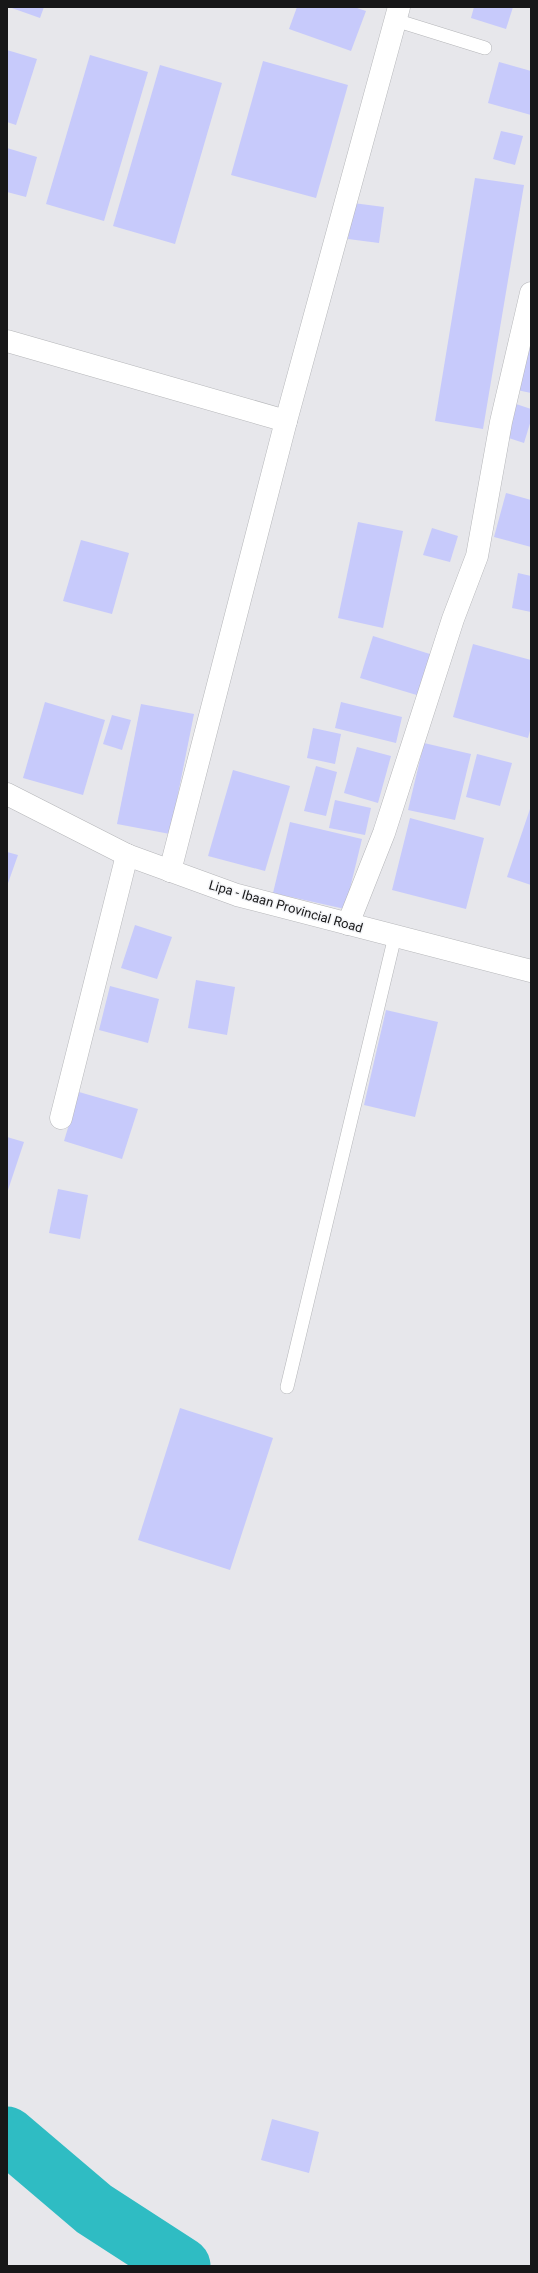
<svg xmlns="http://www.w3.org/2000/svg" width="538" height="2273" font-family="Roboto,sans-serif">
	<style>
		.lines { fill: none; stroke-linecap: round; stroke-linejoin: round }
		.river { stroke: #2fbcc3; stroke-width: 57 }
		.building { fill: #c7cafb }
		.service-casing { stroke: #b5b6b9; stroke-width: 14 }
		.minor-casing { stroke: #b5b6b9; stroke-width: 23 }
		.secondary-casing { stroke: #b5b6b9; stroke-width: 23 }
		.service { stroke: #fff; stroke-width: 13 }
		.minor { stroke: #fff; stroke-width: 22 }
		.secondary { stroke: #fff; stroke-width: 22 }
		.labels { text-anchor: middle; stroke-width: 3; stroke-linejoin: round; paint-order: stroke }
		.street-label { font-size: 13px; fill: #171718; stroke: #f4f5f8 }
	</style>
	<rect width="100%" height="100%" fill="#e7e7eb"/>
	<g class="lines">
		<path class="river" d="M7,2135L94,2209L182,2266"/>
	</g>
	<g class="building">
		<path d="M9,7H44L40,18Z"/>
		<path d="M297,7H354L366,11L351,51L289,29Z"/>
		<path d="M474,7H513L506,29L471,18Z"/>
		<path d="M7,50L37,59L16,125L7,122Z"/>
		<path d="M90,55L148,72L104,221L46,204Z"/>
		<path d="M263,61L348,85L316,198L231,175Z"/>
		<path d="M499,62L531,71V115L488,103Z"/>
		<path d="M160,65L222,83L175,244L113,226Z"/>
		<path d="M501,131L523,136L515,165L493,159Z"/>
		<path d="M7,148L37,157L26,197L7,192Z"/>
		<path d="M475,178L524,185L483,429L435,421Z"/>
		<path d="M353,203L384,207L379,243L348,239Z"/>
		<path d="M526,348L531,349V393L517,390Z"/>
		<path d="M516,404L531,409V420L524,443L506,437Z"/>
		<path d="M506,493L531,500V547L494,537Z"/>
		<path d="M358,522L403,531L383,628L338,618Z"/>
		<path d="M432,528L458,536L450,562L423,555Z"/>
		<path d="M81,540L129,553L112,614L63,601Z"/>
		<path d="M518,573L531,576V612L512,608Z"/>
		<path d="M373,636L433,655L420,696L360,678Z"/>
		<path d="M473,644L531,660V727L528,738L453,717Z"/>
		<path d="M45,702L105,720L83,795L23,778Z"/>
		<path d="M341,702L402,717L396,743L335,728Z"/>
		<path d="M141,704L194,714L170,834L117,824Z"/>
		<path d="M112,715L131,720L122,750L103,744Z"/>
		<path d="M313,728L341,734L335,764L307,758Z"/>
		<path d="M424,743L471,754L455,820L408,810Z"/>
		<path d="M357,747L391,756L378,803L344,793Z"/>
		<path d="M477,754L512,763L500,806L466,797Z"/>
		<path d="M316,766L337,772L326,816L304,811Z"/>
		<path d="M233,770L290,786L265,871L208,856Z"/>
		<path d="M335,800L371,808L365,835L329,828Z"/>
		<path d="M531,806V885L507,877Z"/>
		<path d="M410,818L484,838L466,909L392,890Z"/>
		<path d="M290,822L362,839L345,909L273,893Z"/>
		<path d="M7,852L18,855L7,886Z"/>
		<path d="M135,925L172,937L157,979L121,968Z"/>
		<path d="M196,980L235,987L227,1035L188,1028Z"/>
		<path d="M110,986L159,999L148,1043L99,1030Z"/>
		<path d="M386,1010L438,1022L415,1117L364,1105Z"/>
		<path d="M79,1092L138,1109L122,1159L64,1141Z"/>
		<path d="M7,1137L24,1142L7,1193Z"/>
		<path d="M58,1189L88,1195L80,1239L49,1233Z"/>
		<path d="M180,1408L273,1438L230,1570L138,1540Z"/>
		<path d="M272,2119L319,2132L309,2173L261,2160Z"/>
	</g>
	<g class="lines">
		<defs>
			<g id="service">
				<path d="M395,20L485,48"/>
				<path d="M287,1387L395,936"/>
			</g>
			<g id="minor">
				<path d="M7,341L286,421"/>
				<path d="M170,871L286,421L399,7"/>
				<path d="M348,924L384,833L453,619L477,556L501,422L531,293"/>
				<path d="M61,1118L127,855"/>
			</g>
			<path id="secondary" d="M7,794L127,855L237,895L531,971"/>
		</defs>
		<use href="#service" class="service-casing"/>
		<use href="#minor" class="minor-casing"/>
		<use href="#secondary" class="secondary-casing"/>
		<use href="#service" class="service"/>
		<use href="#minor" class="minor"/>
		<use href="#secondary" class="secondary"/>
	</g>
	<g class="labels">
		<g class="street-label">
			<text transform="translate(286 906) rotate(16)" y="5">Lipa - Ibaan Provincial Road</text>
		</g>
	</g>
	<rect width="538" height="2273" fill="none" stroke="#171718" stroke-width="16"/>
</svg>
